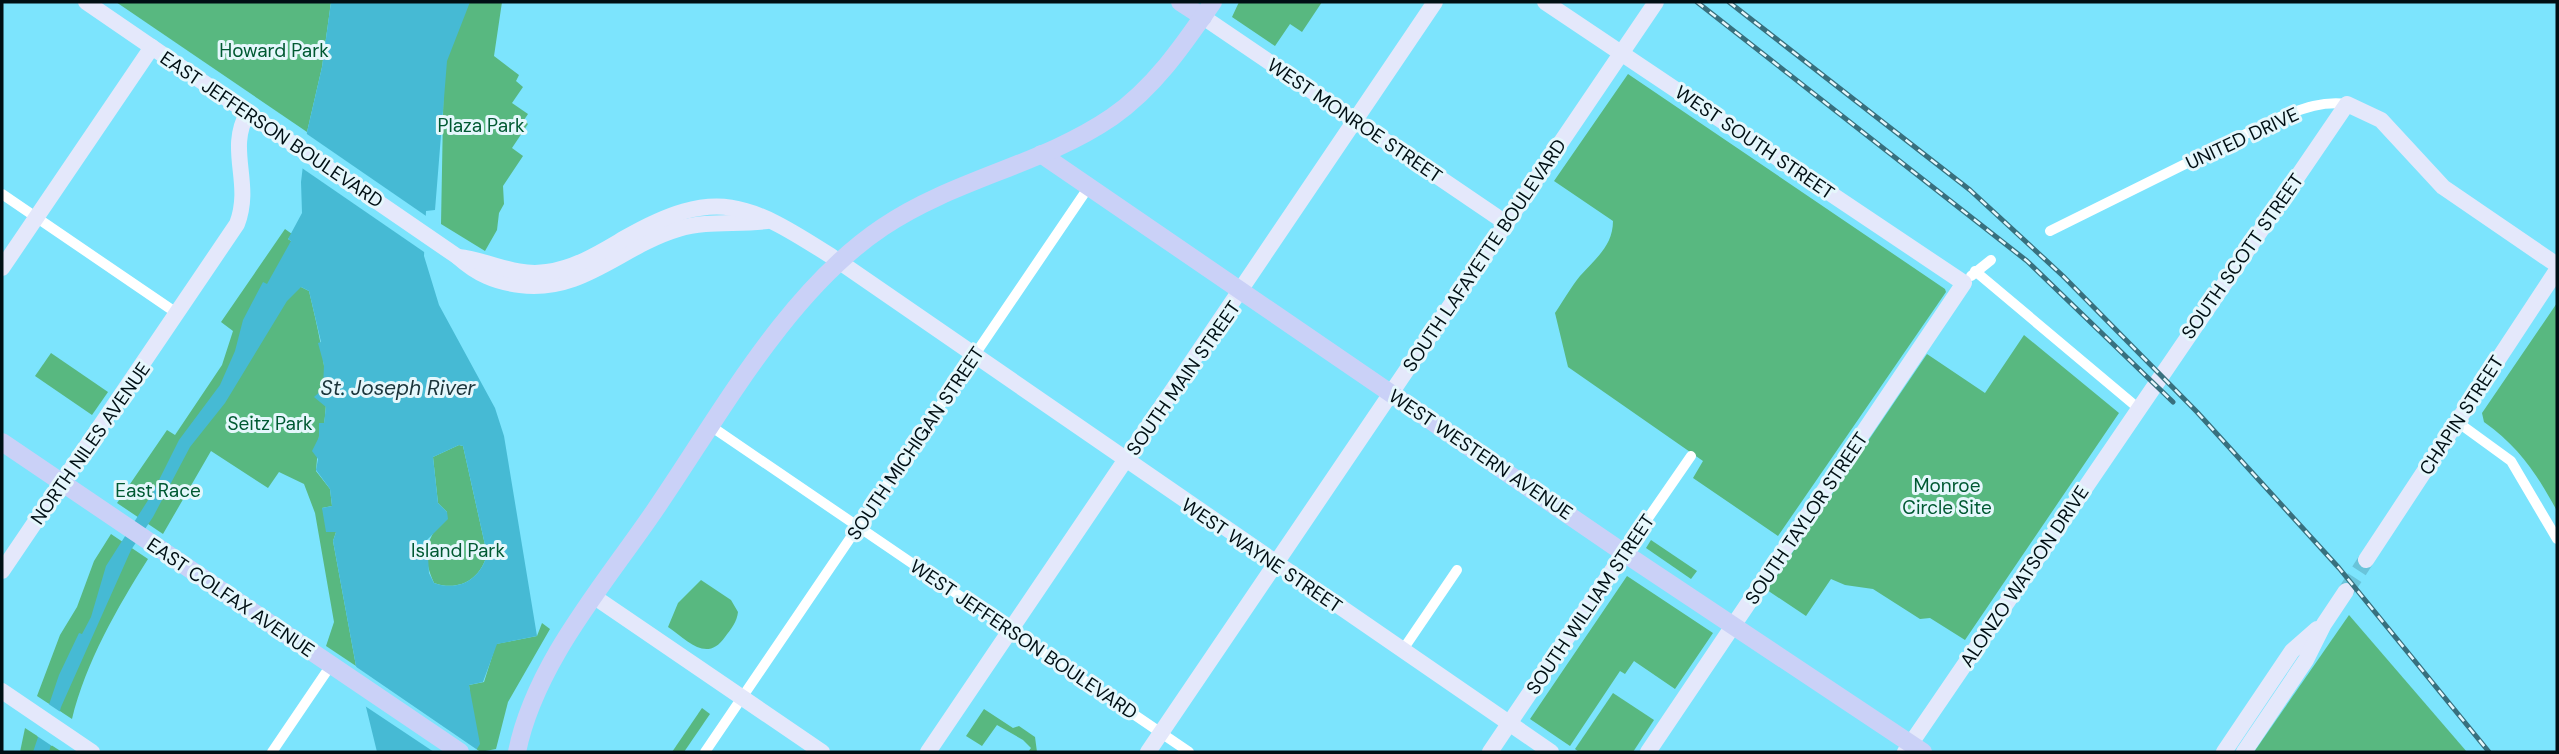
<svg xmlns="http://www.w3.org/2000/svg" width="2559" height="754" font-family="'DM Sans',sans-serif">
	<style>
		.green { fill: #58b880 }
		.water { fill: #46bad4; fill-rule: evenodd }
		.pier { fill: #7ce4fd }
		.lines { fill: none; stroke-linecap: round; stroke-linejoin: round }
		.secondary-tunnel { stroke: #69c4da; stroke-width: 16; stroke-dasharray: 16 8; stroke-linecap: butt }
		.street { stroke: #fff; stroke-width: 10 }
		.secondary { stroke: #e4e8fb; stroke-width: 16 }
		.primary { stroke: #cad1f7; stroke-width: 18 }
		.rail-casing { stroke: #38707e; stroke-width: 5 }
		.rail { stroke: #e5f7fc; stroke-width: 2.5; stroke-dasharray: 8; stroke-linecap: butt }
		.labels { text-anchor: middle; stroke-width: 6; stroke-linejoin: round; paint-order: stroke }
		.park-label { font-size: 19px; fill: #005932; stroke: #e5f7fc }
		.street-label { font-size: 19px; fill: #000f14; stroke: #e5f7fc }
		.water-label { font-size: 21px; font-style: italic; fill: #1b343a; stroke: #e5f7fc }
	</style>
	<rect width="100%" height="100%" fill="#7ce4fd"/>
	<g class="green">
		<path d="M116,2H331L322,67L307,132Z"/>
		<path d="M466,2H502L494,56L519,75L516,81L523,87L512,103L528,114L524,120L528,124L512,148L523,156L503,186L504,204L499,213L497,230L485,251L441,224L444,61Z"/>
		<path d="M1239,2H1322L1302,32L1290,24L1275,46L1232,17Z"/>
		<path d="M1628,74L1945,289L1946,292L1778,536L1693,478L1703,461L1568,367L1555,313C1563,301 1571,287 1580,276C1595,259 1613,246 1613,221L1554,181Z"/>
		<path d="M285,229L292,234L288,239L291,241L301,287L309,291C319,334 331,380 324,424H320L316,471L330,489L332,506L322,508L336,532L333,541L356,666L326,646L334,622L315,513L304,484L279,472L268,488L211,451L163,534L117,503L167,430L175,435L222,365L233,331L221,322Z"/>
		<path d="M2557,303V511C2537,474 2519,447 2484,422L2482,413Z"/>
		<path d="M2024,335L2119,413L1965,640L1930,618L1920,619L1873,589L1845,585L1831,579L1806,616L1767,590L1927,354L1985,393Z"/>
		<path d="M51,353L108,392L92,415L35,376Z"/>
		<path d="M459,445L463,446L487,554C481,579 459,592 434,583C419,550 429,538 447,512L438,503L433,457Z"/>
		<path d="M111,534L148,559C117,608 86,662 72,719L37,696L60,635L77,607L94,561Z"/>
		<path d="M1651,540L1697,571L1691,579L1646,548Z"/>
		<path d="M1627,576L1713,633L1675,689L1634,661L1625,674L1620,671L1570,746L1530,719Z"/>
		<path d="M701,580L731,600L738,612C737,622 731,629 725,637C707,663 688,641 668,627L678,603Z"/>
		<path d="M2349,615L2467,752H2254Z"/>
		<path d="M542,623L550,629L508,702L496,749L480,752L476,749L469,685L484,682L496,644L537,636Z"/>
		<path d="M1613,693L1654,720L1633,752H1579L1575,749Z"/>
		<path d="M702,708L710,714L684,752H672Z"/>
		<path d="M984,709L1013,728L1019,726L1035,737L1037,752H1028L1031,748L1023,740L997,725L982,746L966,736Z"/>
		<path d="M25,728L62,752H20Z"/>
	</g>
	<path class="water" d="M331,2H470L447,61L435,210L426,211L424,256L439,305L495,408L504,436L537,636L497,644L483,682L469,685L480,744L475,752H377L356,666L333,541L336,532H326L322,508L332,506L330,489L316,470L318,459L312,451L319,437V423H324L326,407L314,397L323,389L324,365L318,343L321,342L309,291L301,287L287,301L225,403L190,447L153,517L131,550L61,707L49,752H33L59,675L79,633L82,634L91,617L106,566L152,494L179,440L220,385L235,351L243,320L263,282L267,284L291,241L288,239L302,213L301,182L307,132L322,67ZM459,445L463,446L487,554C481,579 459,592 434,583L429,573L427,540L448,519L447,512L438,503L433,457Z"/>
	<g class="pier">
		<path d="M304,132L429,218L427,254L299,166Z"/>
		<path d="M352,664L479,751L478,752H434L362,704Z"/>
		<path d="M47,703L62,713L52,746L37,736Z"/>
	</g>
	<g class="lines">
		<path class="secondary-tunnel" d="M2346,591L2366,560"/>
		<g class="street">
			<path d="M2,194L178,314"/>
			<path d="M2050,231L2280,117C2304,108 2322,101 2347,104"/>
			<path d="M1975,271L2138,408"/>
			<path d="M1971,276L1991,260"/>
			<path d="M2456,421L2511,461L2557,539"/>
			<path d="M712,427L1189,752"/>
			<path d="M1624,553L1691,456"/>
			<path d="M1402,651L1457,570"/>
			<path d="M272,752L331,665"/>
			<path d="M705,752L1088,188"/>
		</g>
		<g class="secondary">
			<path d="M86,2L458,257C477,274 495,282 520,285C583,293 621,246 678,229C708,220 737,225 767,221"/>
			<path d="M1545,2L1964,283L1648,752"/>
			<path d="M1203,17L1506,223"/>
			<path d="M458,257C489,260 514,277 547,272C576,268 601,252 625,238C716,186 748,203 831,256L1551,752"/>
			<path d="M2,268L152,47"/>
			<path d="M2366,560L2557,270"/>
			<path d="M2,571L237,224C253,182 226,150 248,112"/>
			<path d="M596,598L822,752"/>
			<path d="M2,691L92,752"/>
			<path d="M928,752L1435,2"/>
			<path d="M1148,752L1656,2"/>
			<path d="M1490,752L1624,553"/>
			<path d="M1905,752L2347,104L2381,120L2443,187L2557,265"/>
			<path d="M2224,752L2292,651L2317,629"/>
			<path d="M2244,752L2306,660L2324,624L2346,591"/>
		</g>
		<g class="primary">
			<path d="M1180,2L1203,17"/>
			<path d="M1041,154L1624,553L1923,752"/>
			<path d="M2,442L460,752"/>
			<path d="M517,752C535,663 604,585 655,510C720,415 787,291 883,227C954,179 1042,165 1112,117C1155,87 1184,44 1213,2"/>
		</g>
		<defs>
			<g id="rail">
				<path d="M1697,2L2027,261L2173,402"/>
				<path d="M1729,2L1970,190L2063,276L2197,412L2339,568L2489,752"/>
			</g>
		</defs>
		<use href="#rail" class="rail-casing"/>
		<use href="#rail" class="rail"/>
	</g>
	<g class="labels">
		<g class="park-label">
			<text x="274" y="57">Howard Park</text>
			<text x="481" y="132">Plaza Park</text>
			<text x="270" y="430">Seitz Park</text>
			<text x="1947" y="492">Monroe<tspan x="1947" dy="22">Circle Site</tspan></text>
			<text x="158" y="497">East Race</text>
			<text x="458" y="557">Island Park</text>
		</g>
		<g class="street-label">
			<text transform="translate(1355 120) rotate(34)" y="7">WEST MONROE STREET</text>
			<text transform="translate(272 129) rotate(34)" y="7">EAST JEFFERSON BOULEVARD</text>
			<text transform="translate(2242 138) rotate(-25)" y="7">UNITED DRIVE</text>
			<text transform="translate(1755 142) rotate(34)" y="7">WEST SOUTH STREET</text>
			<text transform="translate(1484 255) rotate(-56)" y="7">SOUTH LAFAYETTE BOULEVARD</text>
			<text transform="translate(2242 256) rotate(-55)" y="7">SOUTH SCOTT STREET</text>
			<text transform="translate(1183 378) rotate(-55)" y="7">SOUTH MAIN STREET</text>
			<text transform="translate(2461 415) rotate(-57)" y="7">CHAPIN STREET</text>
			<text transform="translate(90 443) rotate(-55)" y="7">NORTH NILES AVENUE</text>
			<text transform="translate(915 443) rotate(-56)" y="7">SOUTH MICHIGAN STREET</text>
			<text transform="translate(1481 454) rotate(34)" y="7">WEST WESTERN AVENUE</text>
			<text transform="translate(1806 518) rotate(-56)" y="7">SOUTH TAYLOR STREET</text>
			<text transform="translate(1262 555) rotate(34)" y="7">WEST WAYNE STREET</text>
			<text transform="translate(2024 576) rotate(-56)" y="7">ALONZO WATSON DRIVE</text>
			<text transform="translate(231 597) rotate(34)" y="7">EAST COLFAX AVENUE</text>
			<text transform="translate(1590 604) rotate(-56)" y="7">SOUTH WILLIAM STREET</text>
			<text transform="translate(1024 639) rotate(34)" y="7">WEST JEFFERSON BOULEVARD</text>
		</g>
		<g class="water-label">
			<text x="398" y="395">St. Joseph River</text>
		</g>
	</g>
	<rect width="2559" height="754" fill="none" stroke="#000f14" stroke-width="7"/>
</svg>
